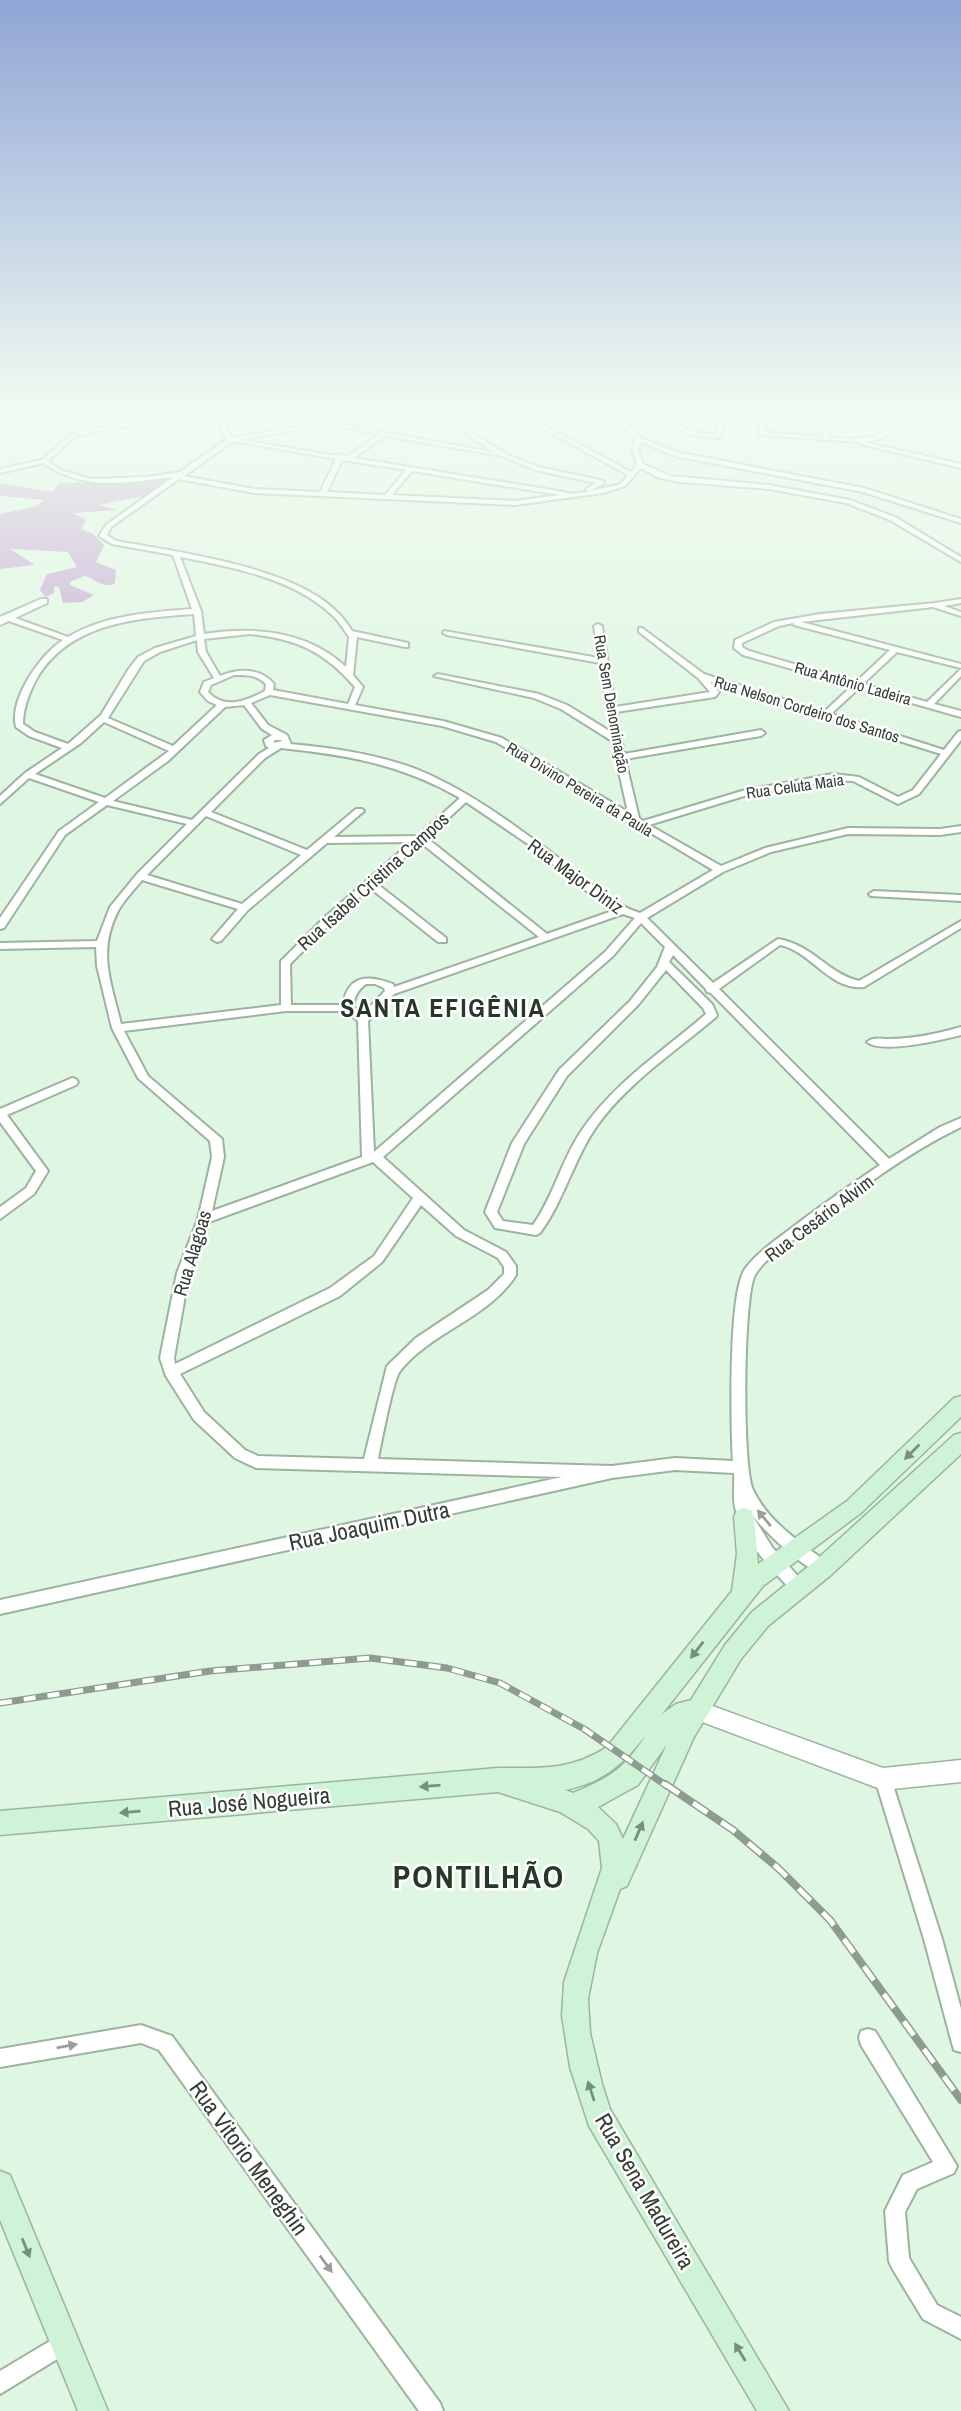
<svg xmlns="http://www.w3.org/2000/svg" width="961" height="2411" font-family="'Archivo Narrow',sans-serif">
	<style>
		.forest { fill: #c4a5d1 }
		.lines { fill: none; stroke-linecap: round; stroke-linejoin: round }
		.minor-casing { stroke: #9cb39e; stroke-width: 4 }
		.tertiary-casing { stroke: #9cb39e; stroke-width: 3 }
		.secondary-casing { stroke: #9cb39e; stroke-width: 3 }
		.minor { fill: #fff; fill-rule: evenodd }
		.tertiary { fill: #fff; fill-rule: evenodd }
		.secondary { fill: #cef3d6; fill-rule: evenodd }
		.rail-far1-casing { stroke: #8c9d8e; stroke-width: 7 }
		.rail-casing { stroke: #8c9d8e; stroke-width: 8 }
		.rail-far1 { stroke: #fff; stroke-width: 4.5; stroke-dasharray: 12; stroke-linecap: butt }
		.rail { stroke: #fff; stroke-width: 5; stroke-dasharray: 17; stroke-linecap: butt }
		.oneway { fill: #798f7d }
		.oneway2 { fill: #999e9a }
		.labels { text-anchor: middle; stroke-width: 5; stroke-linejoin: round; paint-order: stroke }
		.far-street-label { font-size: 16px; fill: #333d34; stroke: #fff }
		.street-label { font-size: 19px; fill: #333d34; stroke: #fff }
		.near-street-label { font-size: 23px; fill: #333d34; stroke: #fff }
		.district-label { font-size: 26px; font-weight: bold; letter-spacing: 2px; fill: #263928; stroke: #fff }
		.near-district-label { font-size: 32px; font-weight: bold; letter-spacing: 2px; fill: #263928; stroke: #fff }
	</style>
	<rect width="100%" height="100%" fill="#dff7e2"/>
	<path class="forest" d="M169,480L144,496L98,505L118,510L73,513L86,520L81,529L92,533L104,545L96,562L116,570L115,583C103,590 96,578 84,576L70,582V585L94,595L82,602L63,603L59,587L54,586V593L45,597L40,590L47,574L77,567L68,552L10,549L35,565L0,569V514L37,506L44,500L0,496V483L47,491H53L59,483Z"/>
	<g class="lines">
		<defs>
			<g id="minor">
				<path d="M177,410H186L162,419L84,434L72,439L48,461L60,470L91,479L146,477L180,472L227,439L212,410H218L232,438L351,416L371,410H380L354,419L335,423L496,453L428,410H435L508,455L539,467L604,481V483L590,491L621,484L628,475L509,410H516L631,472L637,465L632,448L636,439L606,410H612L641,438L676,452L864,488L961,519V523L863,492L674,456L641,442L638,448L643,464L670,476L769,485L850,500L895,517L961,557V562L890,520L846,503L769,489L679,482L657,477L641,468L625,486L603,493L515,505L254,493L179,479L111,527L107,535L116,541C178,552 296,567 339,614C344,619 348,625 352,631L408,643V647H405L357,637L353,675L363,687L355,705L443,721L502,738L628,812L612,741L561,709L534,698L434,676L438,674L539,694L567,705L611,732L600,663L447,635L443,633L444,631L599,658L594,626L598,624L602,626L615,707L710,692L698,678L639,632V628H642L704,674L824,712L852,686L743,655L734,648L735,640L774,622L820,614L935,603L961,599V603L944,606L961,612V616L933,607L801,622L961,664V668L897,652L863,684L927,702L961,669V676L934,704L961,711V717L859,688L831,714L944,750L958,732L961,731V740L919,794L898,804L853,781L833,780L744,796L649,825L721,866L765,848L848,828L940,829L961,826V832L940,835L848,834L771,852L723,872L647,918L713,983L778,939C813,945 827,973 859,981L961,921V928L864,987C830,991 811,951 780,945L719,989L889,1159L940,1127L961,1118V1127C903,1155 849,1197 798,1236C785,1247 764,1259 755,1275C743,1296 742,1468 753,1490C769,1523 800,1542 828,1563L831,1568L828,1573L823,1575C801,1566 767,1534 752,1515L772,1547L803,1582L806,1587L803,1592L798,1594L793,1592C771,1568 745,1543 736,1511C732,1498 735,1486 734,1473L675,1470L612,1478L0,1614V1600L562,1477L256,1468L235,1458L194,1420L166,1376L160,1358L177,1273L198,1219L212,1157L210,1141L138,1078L112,1028L97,966L96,947L0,949V943L97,941L110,907L137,874L187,824L107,805L65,835L4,928L0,929V918L59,831L99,802L29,778L0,804V796L25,773L62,748L29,736L16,727C9,699 40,655 63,640L9,621L0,625V617L41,599H47V603L15,618L68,637C105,615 151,612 192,609L173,555L112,544L99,536L106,525L173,477C128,483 82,491 43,463L0,473V469L42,460L68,437L80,431L161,415ZM328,424L378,435L347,457L341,454L338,456L241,440L238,442L336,459L320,492L254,489L184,476L232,442ZM385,436L502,456L535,470L596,483L586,489L587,492L568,494L565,492L354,458ZM342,460L406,470L385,495L327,492ZM412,471L560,495L515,501L392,495ZM180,557C231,567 293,578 332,615C339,621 344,630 349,637L346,667C307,631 255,626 204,634L201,611ZM194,614L196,636L155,648L138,657L128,670L101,715L68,744L35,732L23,724C23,708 29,693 37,678C70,623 135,618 194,614ZM793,623L794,625L890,650L856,682L749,651L742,647V643L779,626ZM250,634C297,639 324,651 355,687L348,704L273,690L274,684C260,668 239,668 220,676L206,652L204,639ZM197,640L198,652L214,678L204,682L200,692L208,701L217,705L173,746L108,718L144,661L160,652ZM234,675C247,675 257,675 266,684L265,691C246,701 225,710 208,692L211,685ZM710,682L941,754L913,790L898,797L859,777L833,774L742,791L643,821L639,818L625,759L761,736L765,733L761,730L624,754L616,712L715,697L719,692ZM270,695L442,726L496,742L630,821L632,825L641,827L713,870L640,913C605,902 581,874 552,853C510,822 466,789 416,769C376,754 333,748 291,744L287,735L268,725L251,703ZM244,705L262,729L272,735L264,740L266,746L269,748L259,754L192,820L113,801L168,761L225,707ZM104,722L169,751L105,798L35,774L81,743ZM275,740H281L282,741L273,743ZM281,748C347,755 401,764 460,798L418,836L334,837L364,811L362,809H356L307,850L211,812L265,758ZM466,802L528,844L589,893L615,910L547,934L427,838ZM206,816L301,855L242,904L147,875ZM411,842L324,918L281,961V1005L121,1024C111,982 97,952 118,911C124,900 134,890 142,880L238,909L212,939L217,942L221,941L248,910L327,843ZM421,843L539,937L394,987L393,984C369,975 348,974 343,1005H291L290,964L332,922L370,888L438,942H446V938L376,883ZM623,914L635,918L605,952L374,1152L368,1021L394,994ZM641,923L665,947L657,967L630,1001L559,1070L512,1143L485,1212L495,1228L536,1235L540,1233C565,1199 574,1157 599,1123C630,1081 676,1051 716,1017L717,1015L712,1004L669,962L673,955L706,989L707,992L711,993L880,1165C849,1186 819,1207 789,1230C774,1241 756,1254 745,1269C728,1293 731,1427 733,1461L675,1458L612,1466L378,1459C381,1444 393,1380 400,1371C432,1331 489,1318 516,1275V1266L506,1252L464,1230L383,1157L613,956ZM666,970L703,1008L706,1014C662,1052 612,1084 580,1133C561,1162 553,1197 533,1225L503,1221L497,1212L524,1144L567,1076L638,1005ZM366,984H375L384,988L385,991L363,1014L353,1007C354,996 358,990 366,984ZM286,1011H345L358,1021L362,1157L212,1211L224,1157L222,1139L148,1076L124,1031ZM373,1162L413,1198L374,1256L330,1288L175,1364L174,1358L189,1273L209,1222ZM421,1205L456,1236L498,1258L504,1267V1274L488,1290L416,1338L387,1366L364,1459L258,1456L245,1450L204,1412L180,1374L340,1296L382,1262Z"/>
				<path d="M672,410H678L677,415L720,418L723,410H729L721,436L718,438C700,437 683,436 670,422ZM677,419L719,422L716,434H712C698,433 686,431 676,422Z"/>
				<path d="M771,410H777L766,422L764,432L821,437L838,410H844L827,437L852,439L876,436L913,410H920L880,439L864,442L961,464V468L860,444V442L759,435L760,422Z"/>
				<path d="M874,891L961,895V901L871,896L869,894Z"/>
				<path d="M961,1027V1035C942,1040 882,1054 867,1042C873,1037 880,1039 888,1039C913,1039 937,1034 961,1027Z"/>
				<path d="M72,1078L76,1079L78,1082L76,1085L7,1115L48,1171L34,1194L0,1219V1207L26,1188L36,1171L0,1122V1109Z"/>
				<path d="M883,1771L889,1773L891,1779L942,1939L961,2009V2052L954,2050L952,2043L924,1939L875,1779L877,1773Z"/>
				<path d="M141,2025L172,2036L440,2403L443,2411H419L159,2050L141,2043L0,2067V2049Z"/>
				<path d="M868,2029L875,2031L957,2166L954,2173L917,2189L905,2212L909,2258L937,2305L961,2317V2339L923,2319L892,2268L889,2261L885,2211L903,2175L933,2162L861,2045L859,2038L861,2031Z"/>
				<path d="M65,2332L72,2336L76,2343L72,2350L0,2394V2371Z"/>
			</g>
			<path id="tertiary" d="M696,1700L883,1768L961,1760V1782L883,1790L689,1717L686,1710L689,1703Z"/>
			<g id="secondary">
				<path d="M961,1396V1417L861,1513L763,1586L662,1714L676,1704L691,1700L725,1645L752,1612L815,1561L954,1435L961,1433V1454L831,1575L768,1626L741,1659L694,1737L627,1886L620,1889L597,1953L588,1999L590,2033L602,2084L610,2109L789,2411H757L589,2126L570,2067L562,2016L564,1982L602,1868L599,1841L588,1829L560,1812L498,1792L0,1835V1811L498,1768C540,1768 570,1771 607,1747L732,1591L737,1554L734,1517L737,1510L744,1508L751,1510L754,1517L758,1564L847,1501L954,1398ZM646,1735C624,1769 611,1777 573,1793L565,1790C604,1782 623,1764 646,1735ZM667,1744L623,1839L616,1824L598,1807L638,1785Z"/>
				<path d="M0,2171L10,2175L108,2411H78L0,2220Z"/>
			</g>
		</defs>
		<use href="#minor" class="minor-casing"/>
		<use href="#tertiary" class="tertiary-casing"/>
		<use href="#secondary" class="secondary-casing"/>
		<use href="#minor" class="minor"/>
		<use href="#tertiary" class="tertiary"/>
		<use href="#secondary" class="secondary"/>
		<defs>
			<path id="rail-far1" d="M0,1703L210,1671L370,1658L447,1668L500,1683L584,1729L667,1786"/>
			<path id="rail" d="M665,1784L733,1830L778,1868L830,1920L961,2100"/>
		</defs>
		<use href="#rail-far1" class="rail-far1-casing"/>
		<use href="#rail" class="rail-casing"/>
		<use href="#rail-far1" class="rail-far1"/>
		<use href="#rail" class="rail"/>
	</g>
	<defs><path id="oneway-solid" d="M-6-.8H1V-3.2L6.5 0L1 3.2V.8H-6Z" transform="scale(1.75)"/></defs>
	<g class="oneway">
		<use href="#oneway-solid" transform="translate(912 1452) rotate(135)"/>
		<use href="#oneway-solid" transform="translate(697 1650) rotate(128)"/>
		<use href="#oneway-solid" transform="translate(430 1786) rotate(175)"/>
		<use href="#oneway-solid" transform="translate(130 1812) rotate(175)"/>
		<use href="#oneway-solid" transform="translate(639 1831) rotate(-67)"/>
		<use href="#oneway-solid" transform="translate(591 2091) rotate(-108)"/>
		<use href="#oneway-solid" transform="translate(26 2248) rotate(68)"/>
		<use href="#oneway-solid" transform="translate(740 2352) rotate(-121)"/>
	</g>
	<g class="oneway2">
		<use href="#oneway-solid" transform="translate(764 1518) rotate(-130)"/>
		<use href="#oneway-solid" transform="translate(67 2046) rotate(-10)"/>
		<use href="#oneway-solid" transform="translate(326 2264) rotate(54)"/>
	</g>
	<linearGradient id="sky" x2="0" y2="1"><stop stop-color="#90a5d5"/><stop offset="0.55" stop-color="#f1fbf2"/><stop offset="1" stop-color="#f1fbf2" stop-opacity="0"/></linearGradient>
	<rect width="961" height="747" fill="url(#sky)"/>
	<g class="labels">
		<g class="far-street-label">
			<text transform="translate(853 683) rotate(16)" y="6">Rua Antônio Ladeira</text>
			<text transform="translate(612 704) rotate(80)" y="6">Rua Sem Denominação</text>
			<text transform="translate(807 709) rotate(17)" y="6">Rua Nelson Cordeiro dos Santos</text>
			<text transform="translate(795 786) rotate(-8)" y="6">Rua Celuta Maia</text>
			<text transform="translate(580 789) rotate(31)" y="6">Rua Divino Pereira da Paula</text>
		</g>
		<g class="street-label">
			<text transform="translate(576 876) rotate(36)" y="7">Rua Major Diniz</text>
			<text transform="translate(373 881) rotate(-42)" y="7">Rua Isabel Cristina Campos</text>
			<text transform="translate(819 1218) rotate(-37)" y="7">Rua Cesário Alvim</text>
			<text transform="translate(192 1253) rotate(-73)" y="7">Rua Alagoas</text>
		</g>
		<g class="near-street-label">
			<text transform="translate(369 1526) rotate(-12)" y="8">Rua Joaquim Dutra</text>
			<text transform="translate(249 1802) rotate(-5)" y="8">Rua José Nogueira</text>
			<text transform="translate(249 2158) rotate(54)" y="8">Rua Vitorio Meneghin</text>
			<text transform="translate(645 2191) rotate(60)" y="8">Rua Sena Madureira</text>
		</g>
		<g class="district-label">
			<text x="443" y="1017">SANTA EFIGÊNIA</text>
		</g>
		<g class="near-district-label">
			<text x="479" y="1888">PONTILHÃO</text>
		</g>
	</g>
</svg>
